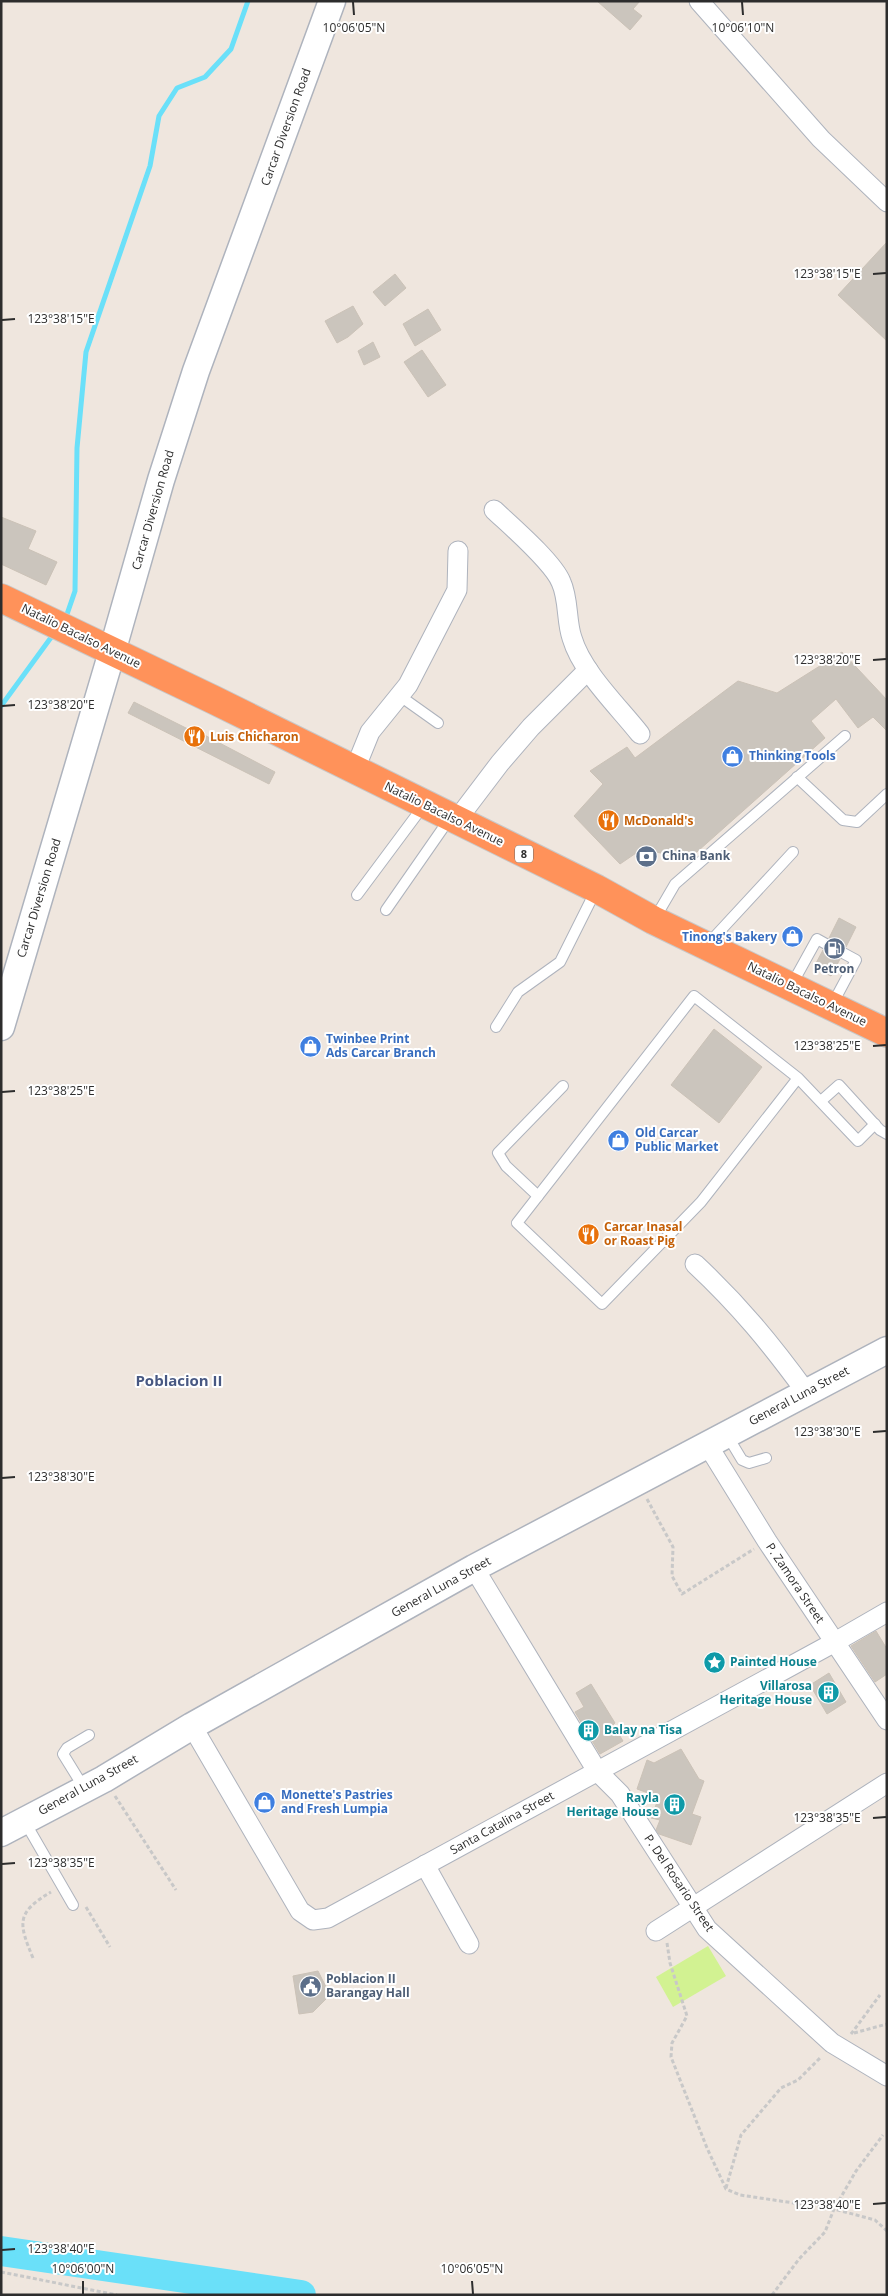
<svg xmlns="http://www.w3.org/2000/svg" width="888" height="2296" font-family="'Open Sans',sans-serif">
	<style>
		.pitch { fill: #d2f292 }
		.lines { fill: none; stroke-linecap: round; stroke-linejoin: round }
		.stream { stroke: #6ae0f9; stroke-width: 5 }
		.river { stroke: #6ae0f9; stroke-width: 30 }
		.building { fill: #cbc5bd; stroke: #cbc2b7 }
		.lane-casing { stroke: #aeb3bd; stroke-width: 12 }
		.street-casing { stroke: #aeb3bd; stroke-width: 21 }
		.secondary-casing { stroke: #aeb3bd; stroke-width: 29 }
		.highway-casing { stroke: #c8c8c8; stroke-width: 30 }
		.path { stroke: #c8c8c8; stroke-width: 3; stroke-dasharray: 4 2.5; stroke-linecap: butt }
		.lane { stroke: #fff; stroke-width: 10 }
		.street { stroke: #fff; stroke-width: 19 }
		.secondary { stroke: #fff; stroke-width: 26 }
		.highway { stroke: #ff925a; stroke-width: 28 }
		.ticks { fill: none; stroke: #2d2d2d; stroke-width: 2 }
		.labels { text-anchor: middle; stroke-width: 4; stroke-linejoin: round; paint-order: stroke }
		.shield { fill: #fff; stroke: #6c6c6c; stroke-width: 1 }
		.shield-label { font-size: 11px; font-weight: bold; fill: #2d2d2d }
		.street-label { font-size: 12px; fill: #2d2d2d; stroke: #fff }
		.food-label { font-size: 12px; font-weight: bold; fill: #c56008; stroke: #fff; text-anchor: start }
		.shop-label { font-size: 12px; font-weight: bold; fill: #366cbe; stroke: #fff; text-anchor: start }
		.service-label { font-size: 12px; font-weight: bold; fill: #4e5e75; stroke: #fff; text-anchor: start }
		.culture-label { font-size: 12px; font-weight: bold; fill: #0d838f; stroke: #fff; text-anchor: start }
		.quarter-label { font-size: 15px; font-weight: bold; fill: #485882; stroke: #fff }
		.ticks-label { font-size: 12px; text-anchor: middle; fill: #2d2d2d; stroke: #fff; stroke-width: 4; stroke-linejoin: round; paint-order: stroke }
	</style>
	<rect width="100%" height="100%" fill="#efe6de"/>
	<path class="pitch" d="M708,1946L726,1976L673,2007L656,1977Z"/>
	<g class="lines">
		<g class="stream">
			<path d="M65,620L75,591L77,448L86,352L150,166L159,116L177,88L205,77L231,49L248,1"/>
			<path d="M1,706L55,632"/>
		</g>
		<path class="river" d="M1,2251L301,2295"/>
	</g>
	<g class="building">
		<path d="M597,1H640L633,9L642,16L630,30Z"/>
		<path d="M887,242V341L838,295Z"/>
		<path d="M395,274L406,288L385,306L373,292Z"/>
		<path d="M353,306L363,324L348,337L337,343L325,321Z"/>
		<path d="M428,309L441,330L415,346L403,324Z"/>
		<path d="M373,342L380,357L364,365L358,351Z"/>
		<path d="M422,350L446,385L428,397L404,362Z"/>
		<path d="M1,517L36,531L28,549L57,562L46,585L1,564Z"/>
		<path d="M842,652L887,700V731L873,717L858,728L836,699L811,721L825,738L689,859L642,849L620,864L574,816L603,784L590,771L627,747L635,758L738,681L777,693Z"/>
		<path d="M134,702L190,730L191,728L275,772L269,784L128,713Z"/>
		<path d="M839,918L856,927L846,947H840L837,950V956L840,959L831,976L814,967L823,950H829L832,947V941L829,938Z"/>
		<path d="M714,1029L762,1067L719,1123L671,1085Z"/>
		<path d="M876,1631L887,1649V1674L875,1682L851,1646Z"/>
		<path d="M829,1673L846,1702L827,1714L810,1685Z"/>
		<path d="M591,1684L615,1723L613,1725L623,1741L600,1754L575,1712L584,1707L576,1693Z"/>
		<path d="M681,1749L699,1779L704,1781L692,1814L701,1817L691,1845L659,1834L656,1830L660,1820L651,1818L659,1797L637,1789L647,1760L654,1763Z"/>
		<path d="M318,1971L330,1995L313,2012L299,2014L293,1976Z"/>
	</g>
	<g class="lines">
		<defs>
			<g id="lane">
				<path d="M400,696L438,723"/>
				<path d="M797,777L843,820L857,822L887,794"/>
				<path d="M357,895L424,805"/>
				<path d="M386,910L450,818"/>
				<path d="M654,920L675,884L845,736"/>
				<path d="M707,945L793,852"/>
				<path d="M791,986L817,939L826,944"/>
				<path d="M832,1005L856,960L843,953"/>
				<path d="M496,1027L518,992L560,962L596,890"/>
				<path d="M798,1078L701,1202L602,1304L517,1223L694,996L798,1078L858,1141L875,1124"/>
				<path d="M821,1101L839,1085L880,1130L887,1134"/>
				<path d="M538,1196L506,1166L498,1153L563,1086"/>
				<path d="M727,1435L742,1460L749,1463L766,1458"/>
				<path d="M84,1788L63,1754L67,1748L89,1735"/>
				<path d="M25,1822L73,1905"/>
			</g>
			<g id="street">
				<path d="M699,1L821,139L887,202"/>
				<path d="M494,510C511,526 553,562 561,582C569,599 566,621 572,638C582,672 618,706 640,734"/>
				<path d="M355,769L370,732L408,685L457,590L458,551"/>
				<path d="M456,821L500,763L531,727L588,670"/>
				<path d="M695,1264C739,1305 771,1344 806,1392"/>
				<path d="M707,1444L767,1541L887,1720"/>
				<path d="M474,1568L597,1771L620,1794L707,1929L832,2043L887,2076"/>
				<path d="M192,1726L300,1911L313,1920L328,1918L835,1642L887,1612"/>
				<path d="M425,1865L469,1944"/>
				<path d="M656,1931L887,1783"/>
			</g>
			<g id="secondary">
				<path d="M1,1027L112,652L161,480L196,371L332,1"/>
				<path d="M1,1833L104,1779L192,1726L474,1568L887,1350"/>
			</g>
			<path id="highway" d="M1,598L214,700L597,889L653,920L887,1033"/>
		</defs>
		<use href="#lane" class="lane-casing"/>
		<use href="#street" class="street-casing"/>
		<use href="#secondary" class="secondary-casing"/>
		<use href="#highway" class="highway-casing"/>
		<g class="path">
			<path d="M647,1499L673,1547L672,1576L682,1594L754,1549"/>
			<path d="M115,1796L176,1890"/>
			<path d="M86,1907L110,1947"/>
			<path d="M667,1943L670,1963L687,2016L672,2043L671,2057L707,2148L726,2189L740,2195L834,2209L875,2220L887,2231"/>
			<path d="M33,1958C19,1924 15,1913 51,1892"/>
			<path d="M854,2033L887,2024"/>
			<path d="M851,2034L880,1995"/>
			<path d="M726,2188L741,2135L781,2088L798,2080L821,2057"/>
			<path d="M1,2272L117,2295"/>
			<path d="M772,2295L799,2259L825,2232L834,2209L856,2171L883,2135"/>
		</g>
		<use href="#lane" class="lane"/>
		<use href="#street" class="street"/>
		<use href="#secondary" class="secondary"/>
		<use href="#highway" class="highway"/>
	</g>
	<path class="ticks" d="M353,2L354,15M742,2L743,15M873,274L886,273M2,320L15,319M873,660L886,659M2,706L15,705M873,1046L886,1045M2,1092L15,1091M873,1432L886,1431M2,1478L15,1477M873,1818L886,1817M2,1864L15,1863M873,2204L886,2203M2,2250L15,2249M83,2281V2294M472,2281L473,2294"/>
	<defs>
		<symbol id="restaurant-disc" viewBox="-11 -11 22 22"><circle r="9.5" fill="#e8710a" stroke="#fff"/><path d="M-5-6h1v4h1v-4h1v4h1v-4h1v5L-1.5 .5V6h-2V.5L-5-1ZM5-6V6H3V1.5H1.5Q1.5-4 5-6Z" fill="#fff"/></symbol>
		<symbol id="shop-disc" viewBox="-11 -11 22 22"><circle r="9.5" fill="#3f7fe0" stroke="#fff"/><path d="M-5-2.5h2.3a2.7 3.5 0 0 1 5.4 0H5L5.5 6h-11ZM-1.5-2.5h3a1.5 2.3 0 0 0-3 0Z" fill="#fff"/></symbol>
		<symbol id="bank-disc" viewBox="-11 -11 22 22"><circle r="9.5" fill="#5c6f8a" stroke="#fff"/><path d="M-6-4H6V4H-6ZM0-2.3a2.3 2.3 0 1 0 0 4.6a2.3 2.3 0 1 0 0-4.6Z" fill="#fff"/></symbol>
		<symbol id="fuel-disc" viewBox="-11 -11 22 22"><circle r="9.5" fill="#5c6f8a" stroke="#fff"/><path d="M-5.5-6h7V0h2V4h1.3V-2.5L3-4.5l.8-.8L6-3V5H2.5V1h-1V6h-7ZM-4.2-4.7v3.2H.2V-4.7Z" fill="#fff"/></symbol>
		<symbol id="sight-disc" viewBox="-11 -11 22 22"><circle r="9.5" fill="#0f9aa8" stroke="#fff"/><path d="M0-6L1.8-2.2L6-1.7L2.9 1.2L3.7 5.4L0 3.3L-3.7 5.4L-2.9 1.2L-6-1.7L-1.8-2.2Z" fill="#fff"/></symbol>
		<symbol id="building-disc" viewBox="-11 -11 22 22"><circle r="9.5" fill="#0f9aa8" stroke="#fff"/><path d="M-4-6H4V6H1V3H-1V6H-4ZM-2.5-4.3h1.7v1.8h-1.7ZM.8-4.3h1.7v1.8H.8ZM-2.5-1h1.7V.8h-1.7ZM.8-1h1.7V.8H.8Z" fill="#fff"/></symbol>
		<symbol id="civic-disc" viewBox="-11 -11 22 22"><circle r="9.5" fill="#5c6f8a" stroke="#fff"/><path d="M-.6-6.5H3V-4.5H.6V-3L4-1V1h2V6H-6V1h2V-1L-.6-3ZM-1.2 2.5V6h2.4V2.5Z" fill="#fff"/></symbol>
	</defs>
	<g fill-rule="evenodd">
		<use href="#restaurant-disc" x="182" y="724" width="25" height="25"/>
		<use href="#shop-disc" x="720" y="744" width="25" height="25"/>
		<use href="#restaurant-disc" x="596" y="808" width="25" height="25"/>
		<use href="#bank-disc" x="634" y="844" width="25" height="25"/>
		<use href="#shop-disc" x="780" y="924" width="25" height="25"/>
		<use href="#fuel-disc" x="822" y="936" width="25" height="25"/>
		<use href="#shop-disc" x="298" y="1034" width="25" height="25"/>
		<use href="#shop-disc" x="606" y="1128" width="25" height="25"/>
		<use href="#restaurant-disc" x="576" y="1222" width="25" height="25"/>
		<use href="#sight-disc" x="702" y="1650" width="25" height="25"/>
		<use href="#building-disc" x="816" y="1680" width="25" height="25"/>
		<use href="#building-disc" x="576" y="1718" width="25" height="25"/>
		<use href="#shop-disc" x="252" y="1790" width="25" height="25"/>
		<use href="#building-disc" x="662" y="1792" width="25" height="25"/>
		<use href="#civic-disc" x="298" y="1974" width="25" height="25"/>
	</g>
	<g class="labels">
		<rect class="shield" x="515" y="845.5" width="18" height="17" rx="4"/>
		<g class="shield-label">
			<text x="524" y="858">8</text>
		</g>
		<g class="street-label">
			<text transform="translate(286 127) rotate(-70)" y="4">Carcar Diversion Road</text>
			<text transform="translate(153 510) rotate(-74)" y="4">Carcar Diversion Road</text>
			<text transform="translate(81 636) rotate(26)" y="4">Natalio Bacalso Avenue</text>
			<text transform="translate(444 814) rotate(26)" y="4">Natalio Bacalso Avenue</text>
			<text transform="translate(39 898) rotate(-73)" y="4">Carcar Diversion Road</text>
			<text transform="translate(807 994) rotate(26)" y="4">Natalio Bacalso Avenue</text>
			<text transform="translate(799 1396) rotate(-28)" y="4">General Luna Street</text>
			<text transform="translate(795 1583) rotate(56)" y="4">P. Zamora Street</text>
			<text transform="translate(441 1587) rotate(-29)" y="4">General Luna Street</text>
			<text transform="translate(88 1785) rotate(-29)" y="4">General Luna Street</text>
			<text transform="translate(502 1823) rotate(-29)" y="4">Santa Catalina Street</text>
			<text transform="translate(679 1883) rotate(56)" y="4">P. Del Rosario Street</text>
		</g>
		<g class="food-label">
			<text x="210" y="741">Luis Chicharon</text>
			<text x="624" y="825">McDonald's</text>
			<text x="604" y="1231">Carcar Inasal<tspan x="604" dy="14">or Roast Pig</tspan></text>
		</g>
		<g class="shop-label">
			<text x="749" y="760">Thinking Tools</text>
			<text x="777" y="941" text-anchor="end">Tinong's Bakery</text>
			<text x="326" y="1043">Twinbee Print<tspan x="326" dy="14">Ads Carcar Branch</tspan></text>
			<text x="635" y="1137">Old Carcar<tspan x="635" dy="14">Public Market</tspan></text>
			<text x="281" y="1799">Monette's Pastries<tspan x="281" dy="14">and Fresh Lumpia</tspan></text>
		</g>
		<g class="service-label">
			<text x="662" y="860">China Bank</text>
			<text x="834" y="973" text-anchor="middle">Petron</text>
			<text x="326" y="1983">Poblacion II<tspan x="326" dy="14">Barangay Hall</tspan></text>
		</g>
		<g class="culture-label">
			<text x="730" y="1666">Painted House</text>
			<text x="812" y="1690" text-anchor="end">Villarosa<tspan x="812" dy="14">Heritage House</tspan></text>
			<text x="604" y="1734">Balay na Tisa</text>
			<text x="659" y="1802" text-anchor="end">Rayla<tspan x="659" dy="14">Heritage House</tspan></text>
		</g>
		<g class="quarter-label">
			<text x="179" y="1386">Poblacion II</text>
		</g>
	</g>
	<g class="ticks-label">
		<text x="354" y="32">10°06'05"N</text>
		<text x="743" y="32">10°06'10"N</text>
		<text x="827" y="278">123°38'15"E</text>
		<text x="61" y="323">123°38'15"E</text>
		<text x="827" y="664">123°38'20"E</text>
		<text x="61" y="709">123°38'20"E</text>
		<text x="827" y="1050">123°38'25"E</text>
		<text x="61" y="1095">123°38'25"E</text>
		<text x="827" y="1436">123°38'30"E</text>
		<text x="61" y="1481">123°38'30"E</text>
		<text x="827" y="1822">123°38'35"E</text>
		<text x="61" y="1867">123°38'35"E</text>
		<text x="827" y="2209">123°38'40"E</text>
		<text x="61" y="2253">123°38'40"E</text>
		<text x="83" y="2273">10°06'00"N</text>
		<text x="472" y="2273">10°06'05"N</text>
	</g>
	<rect width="888" height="2296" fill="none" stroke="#2d2d2d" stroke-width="5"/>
</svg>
